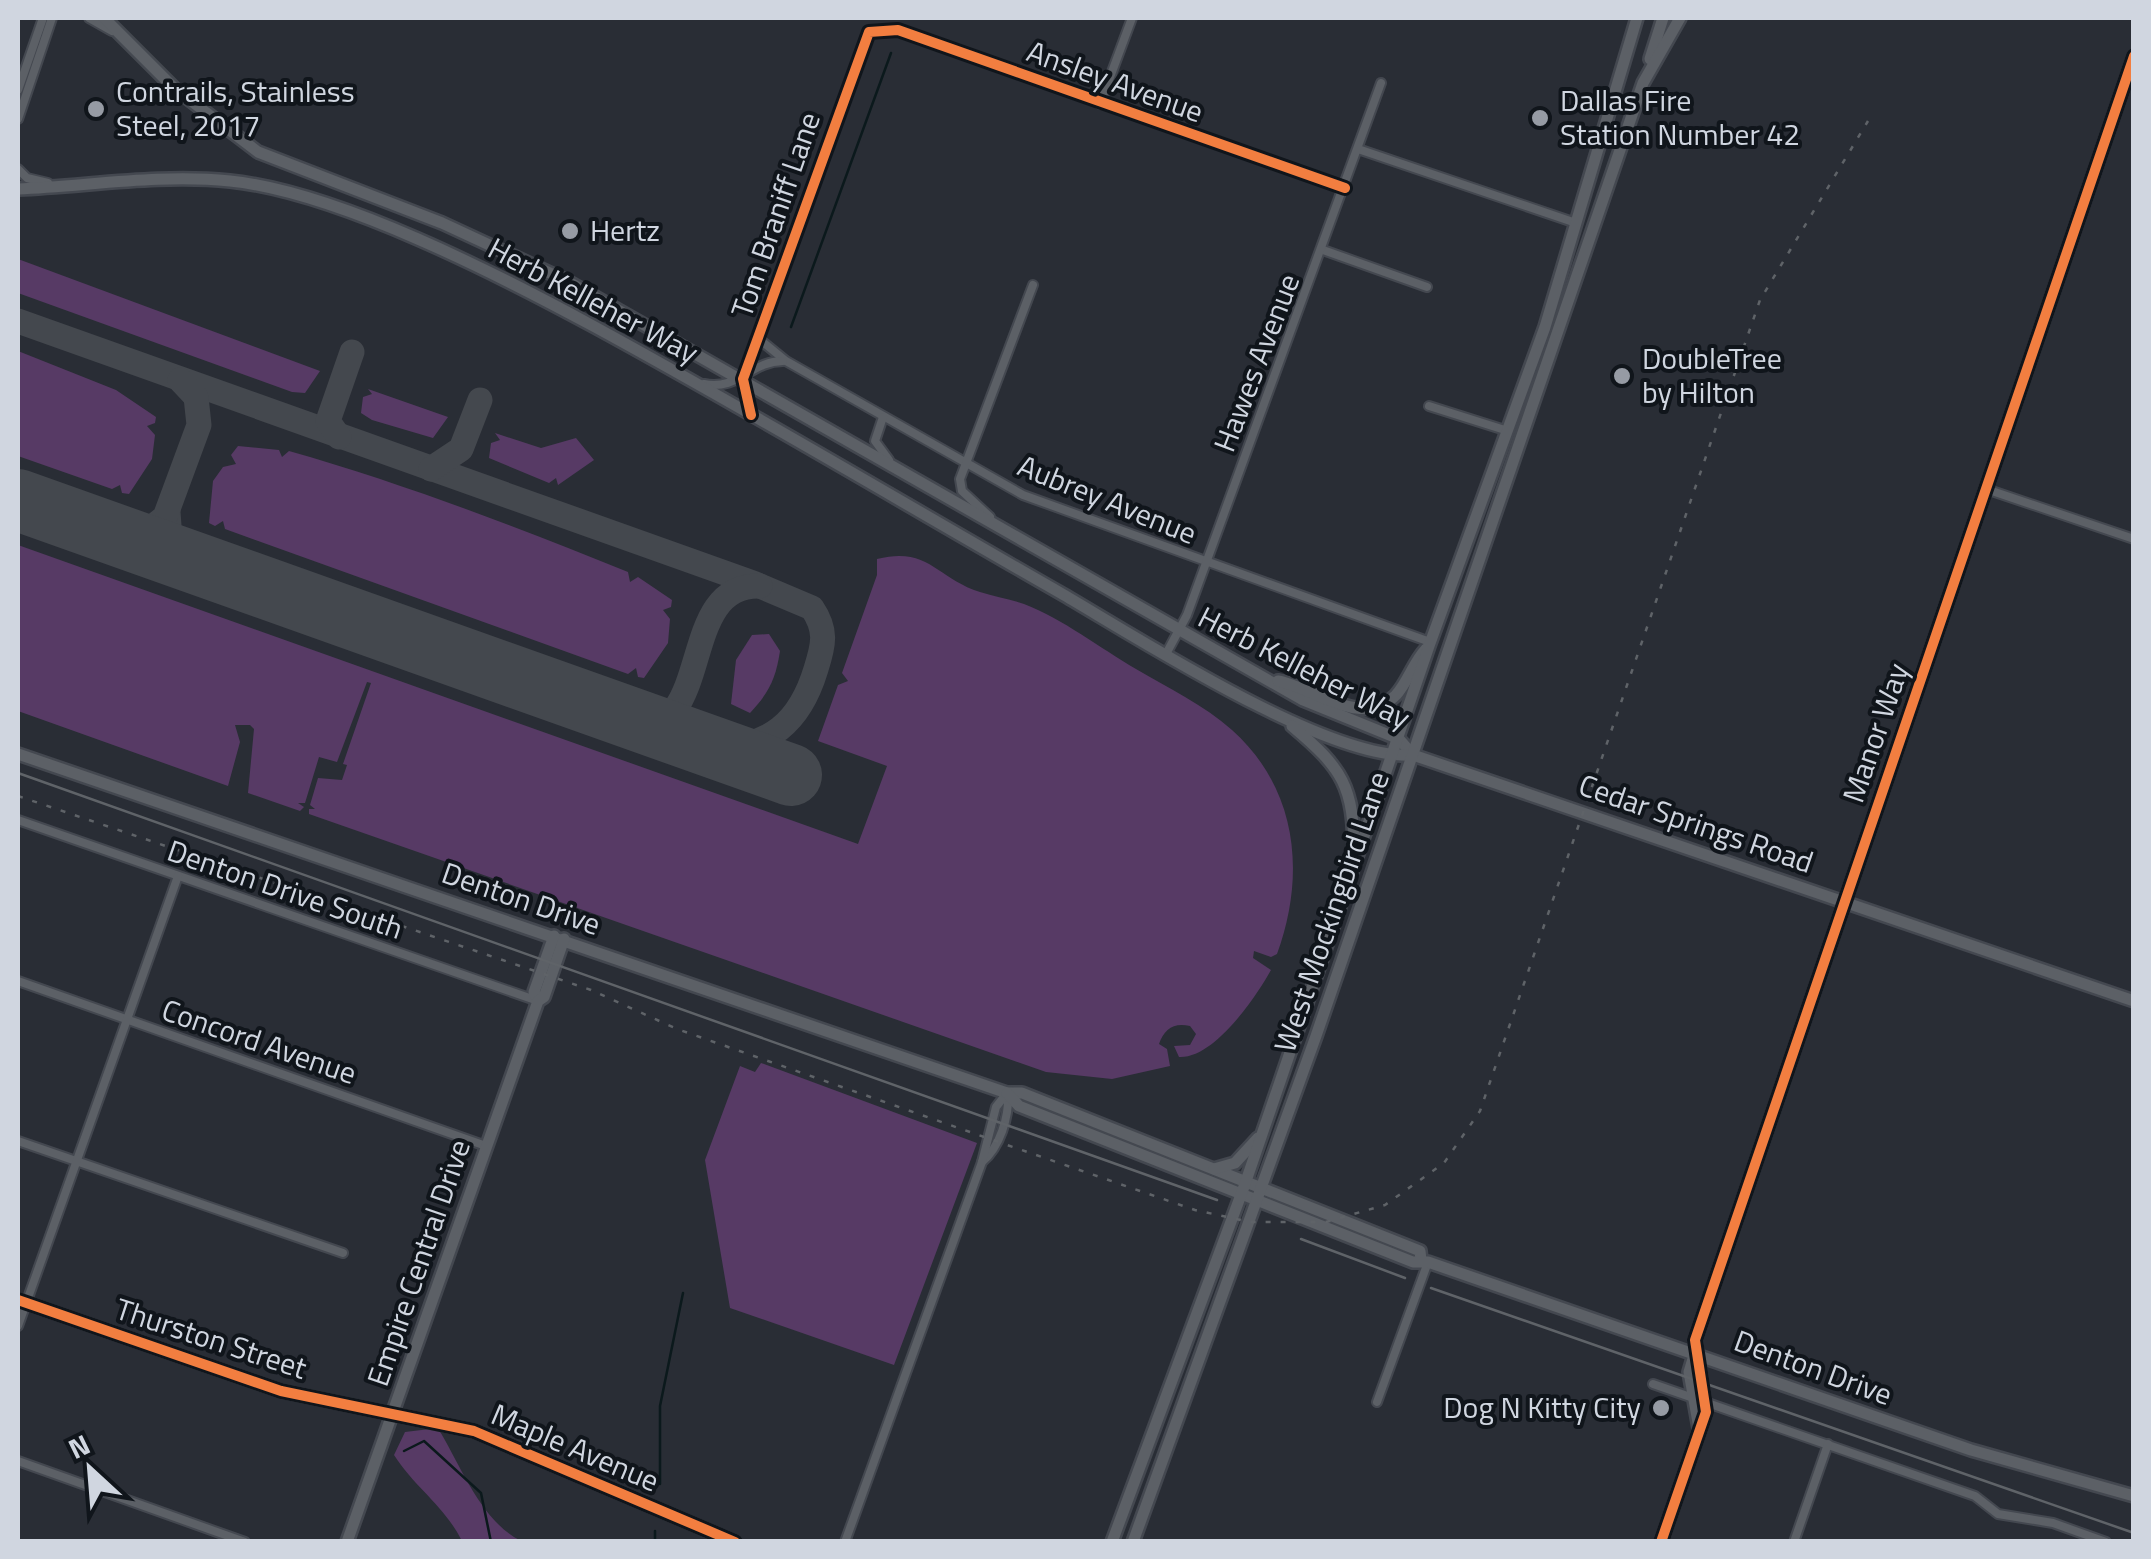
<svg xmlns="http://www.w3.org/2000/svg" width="2151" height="1559" font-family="'Titillium Web',sans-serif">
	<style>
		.green { fill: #573a65 }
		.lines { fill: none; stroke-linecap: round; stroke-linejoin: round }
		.stream { stroke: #0b191c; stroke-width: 2.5 }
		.taxiway { stroke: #44484e; stroke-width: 25 }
		.runway { stroke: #44484e; stroke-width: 62 }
		.street-casing { stroke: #444850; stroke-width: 12 }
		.secondary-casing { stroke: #444850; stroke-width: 16 }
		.street { stroke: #5c6066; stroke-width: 8 }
		.secondary { stroke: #5c6066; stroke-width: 11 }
		.tram { stroke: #5f6368; stroke-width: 2.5 }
		.rail { stroke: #5f6368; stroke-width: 2.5; stroke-dasharray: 5 10; stroke-linecap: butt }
		.cycleway-casing { stroke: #10151b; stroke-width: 16 }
		.cycleway { stroke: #f27e40; stroke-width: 10 }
		.poi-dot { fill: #969ba4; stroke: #10151b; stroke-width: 4 }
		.labels { text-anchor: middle; stroke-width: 8; stroke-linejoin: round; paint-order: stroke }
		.street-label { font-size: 30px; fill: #d0d6e0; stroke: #10151b }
		.poi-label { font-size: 30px; fill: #d0d6e0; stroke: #10151b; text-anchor: start }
	</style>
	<rect width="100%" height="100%" fill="#292d35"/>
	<g class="green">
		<path d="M18,259L320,371L305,393L292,392L18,293Z"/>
		<path d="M18,351L116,390L156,417L155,423L147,426L155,435L152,459L129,494L122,493L120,485L112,489L18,456Z"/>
		<path d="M368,389L448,417L433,438L372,420L361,413L363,397L372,394Z"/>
		<path d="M495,433L541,448L576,438L594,460L558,485L556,478L549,483L489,458L491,443L500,440Z"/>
		<path d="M238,446L279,450L282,457L289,451C405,484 517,527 628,572L630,582L638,577L672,600L671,607L663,610L670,619L668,643L644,678L638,677L636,668L628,674L225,529L223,521L215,526L209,523L213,481L223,467L236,464L231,455Z"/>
		<path d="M18,545L858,844L887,766L818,741L838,685L848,681L842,673L877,575V559C929,546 936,578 980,592C995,597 1010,599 1024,604C1063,619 1100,648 1136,669C1168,688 1204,705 1232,730C1298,789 1306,875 1277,954L1271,957L1254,951L1253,958L1271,970C1256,997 1214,1059 1179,1057L1174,1046L1190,1045L1196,1034L1190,1026C1174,1022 1164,1029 1159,1044L1167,1049L1170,1066L1112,1079L1046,1072L309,814V809H315L310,805L318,778L342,780L347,765L343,764L371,683L367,682L337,762L319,757L305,803H298L304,807L300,811L248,793L254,729L250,725H235L240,742L228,786L18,711Z"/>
		<path d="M769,634L780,651C776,678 769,693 750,713L731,704L736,660L752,635Z"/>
		<path d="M761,1063L977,1143L894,1365L730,1308L705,1160L740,1066L755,1072Z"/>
		<path d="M438,1428C461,1466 481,1521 521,1541H462C443,1504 416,1489 394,1455L405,1432Z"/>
	</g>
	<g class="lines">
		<g class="stream">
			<path d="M791,327L891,53"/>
			<path d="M404,1451L424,1441L481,1493L491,1542"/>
			<path d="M660,1484V1406L683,1293"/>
			<path d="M522,1542H544"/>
			<path d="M655,1542V1531"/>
		</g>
		<g class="taxiway">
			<path d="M18,321L753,583L812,608C827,630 824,644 816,669C800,722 770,749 712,747"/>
			<path d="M339,437L328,421L352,352"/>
			<path d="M431,469L461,449L480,400"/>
			<path d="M168,512L170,540L190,561"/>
			<path d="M125,538L145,533L165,517L199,425L196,397L180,380"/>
			<path d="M627,717H663L675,709C704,670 696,584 760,586"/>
		</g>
		<path class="runway" d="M18,500L791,775"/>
		<defs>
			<g id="street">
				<path d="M89,18L112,31"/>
				<path d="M18,90L43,18"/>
				<path d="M1100,104L1132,18"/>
				<path d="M18,119L52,18"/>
				<path d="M1358,149L1576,223"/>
				<path d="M18,169L27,178L48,183"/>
				<path d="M1323,250L1427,287"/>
				<path d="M759,339L786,361L1023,495L1430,642"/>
				<path d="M704,384C738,391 751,361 783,361"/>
				<path d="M1429,406L1508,431"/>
				<path d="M751,415L743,379L869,32L898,30L1345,188"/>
				<path d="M883,417L875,441L889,460"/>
				<path d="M1986,489L2134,539"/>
				<path d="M990,517L962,491L960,479L1033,285"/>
				<path d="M1166,654L1187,615L1381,83"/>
				<path d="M18,820L538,1001"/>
				<path d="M18,981L486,1146"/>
				<path d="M18,1141L343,1253"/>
				<path d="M982,1162C1000,1147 1009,1117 1008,1095"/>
				<path d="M18,1326L178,876"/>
				<path d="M1653,1384L1975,1496L1998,1514L2053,1523L2106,1542"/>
				<path d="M1377,1402L1428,1262"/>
				<path d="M18,1461L245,1542"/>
				<path d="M845,1542L982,1162L996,1107L1007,1093"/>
				<path d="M1794,1542L1828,1444"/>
			</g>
			<g id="secondary">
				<path d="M104,18L174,88L258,152L442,223L567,281L1303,700L1399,739L1413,755"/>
				<path d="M1650,59L1663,18"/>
				<path d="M18,189C89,186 158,174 230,181C338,192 499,275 595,327C753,413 908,506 1064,595C1141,640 1329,761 1413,755L2134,1001"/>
				<path d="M1278,681C1313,687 1362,730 1396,695C1408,682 1413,663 1426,649"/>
				<path d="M1292,726C1343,769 1354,786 1354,854"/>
				<path d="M18,754L1007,1093H1022L1420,1251L1421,1260"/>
				<path d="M538,1001L534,992L554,936"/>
				<path d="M1007,1093L1019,1106L1413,1262H1428L1971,1450L2134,1496"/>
				<path d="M1214,1169L1235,1163L1258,1138"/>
				<path d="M18,1300L281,1391L474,1431L735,1542"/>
				<path d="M1695,1352L1689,1372L1699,1428"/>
				<path d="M347,1542L538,1001L544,997L564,939"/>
				<path d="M1112,1542L1245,1184L1429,646L1545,327L1637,18"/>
				<path d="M1133,1542L1316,1036L1643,83L1680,18"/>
				<path d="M1661,1542L1706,1412L1695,1340L2134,56"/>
			</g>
		</defs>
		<use href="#street" class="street-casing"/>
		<use href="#secondary" class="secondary-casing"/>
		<use href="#street" class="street"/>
		<use href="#secondary" class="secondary"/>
		<g class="tram">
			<path d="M18,773L1217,1200"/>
			<path d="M1301,1239L1405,1278"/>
			<path d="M1431,1288L2134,1533"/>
		</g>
		<path class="rail" d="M18,796L591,990L677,1029L987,1138L1195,1210L1250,1222H1326L1385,1205L1444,1163L1480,1111L1760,300L1868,121"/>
		<defs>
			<g id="cycleway">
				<path d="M751,415L743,379L869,32L898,30L1345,188"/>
				<path d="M18,1300L281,1391L474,1431L735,1542"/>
				<path d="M1661,1542L1706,1412L1695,1340L2134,56"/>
			</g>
		</defs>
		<use href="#cycleway" class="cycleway-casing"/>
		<use href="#cycleway" class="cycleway"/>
	</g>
	<g class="poi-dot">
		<circle cx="96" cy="109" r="10"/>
		<circle cx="1540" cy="118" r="10"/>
		<circle cx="570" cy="231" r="10"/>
		<circle cx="1622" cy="376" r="10"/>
		<circle cx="1661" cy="1408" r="10"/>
	</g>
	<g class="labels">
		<g class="street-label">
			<text transform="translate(1115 82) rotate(20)" y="10">Ansley Avenue</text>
			<text transform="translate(776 215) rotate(-71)" y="10">Tom Braniff Lane</text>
			<text transform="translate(593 301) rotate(28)" y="10">Herb Kelleher Way</text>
			<text transform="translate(1257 363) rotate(-69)" y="10">Hawes Avenue</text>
			<text transform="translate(1107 500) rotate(22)" y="10">Aubrey Avenue</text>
			<text transform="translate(1304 668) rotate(27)" y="10">Herb Kelleher Way</text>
			<text transform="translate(1876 733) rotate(-71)" y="10">Manor Way</text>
			<text transform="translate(1696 824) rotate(19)" y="10">Cedar Springs Road</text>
			<text transform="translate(285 890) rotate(19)" y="10">Denton Drive South</text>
			<text transform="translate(521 899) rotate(19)" y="10">Denton Drive</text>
			<text transform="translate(1332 912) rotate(-71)" y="10">West Mockingbird Lane</text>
			<text transform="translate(259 1042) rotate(19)" y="10">Concord Avenue</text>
			<text transform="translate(419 1263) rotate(-71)" y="10">Empire Central Drive</text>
			<text transform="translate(211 1339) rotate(18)" y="10">Thurston Street</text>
			<text transform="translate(1813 1368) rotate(20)" y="10">Denton Drive</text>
			<text transform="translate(575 1448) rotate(23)" y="10">Maple Avenue</text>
		</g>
		<g class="poi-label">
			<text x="116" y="102">Contrails, Stainless<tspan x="116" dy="34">Steel, 2017</tspan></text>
			<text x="1560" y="111">Dallas Fire<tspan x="1560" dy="34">Station Number 42</tspan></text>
			<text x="590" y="241">Hertz</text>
			<text x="1642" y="369">DoubleTree<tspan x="1642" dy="34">by Hilton</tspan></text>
			<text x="1641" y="1418" text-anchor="end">Dog N Kitty City</text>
		</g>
	</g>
	<rect width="2151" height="1559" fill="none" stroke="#d0d6e0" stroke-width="40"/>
	<g transform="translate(90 1469) rotate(334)" stroke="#10151b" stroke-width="8" paint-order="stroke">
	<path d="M0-8L18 38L0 25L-18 38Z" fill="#d0d6e0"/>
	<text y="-15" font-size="28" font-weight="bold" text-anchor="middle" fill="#d0d6e0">N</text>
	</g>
</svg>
